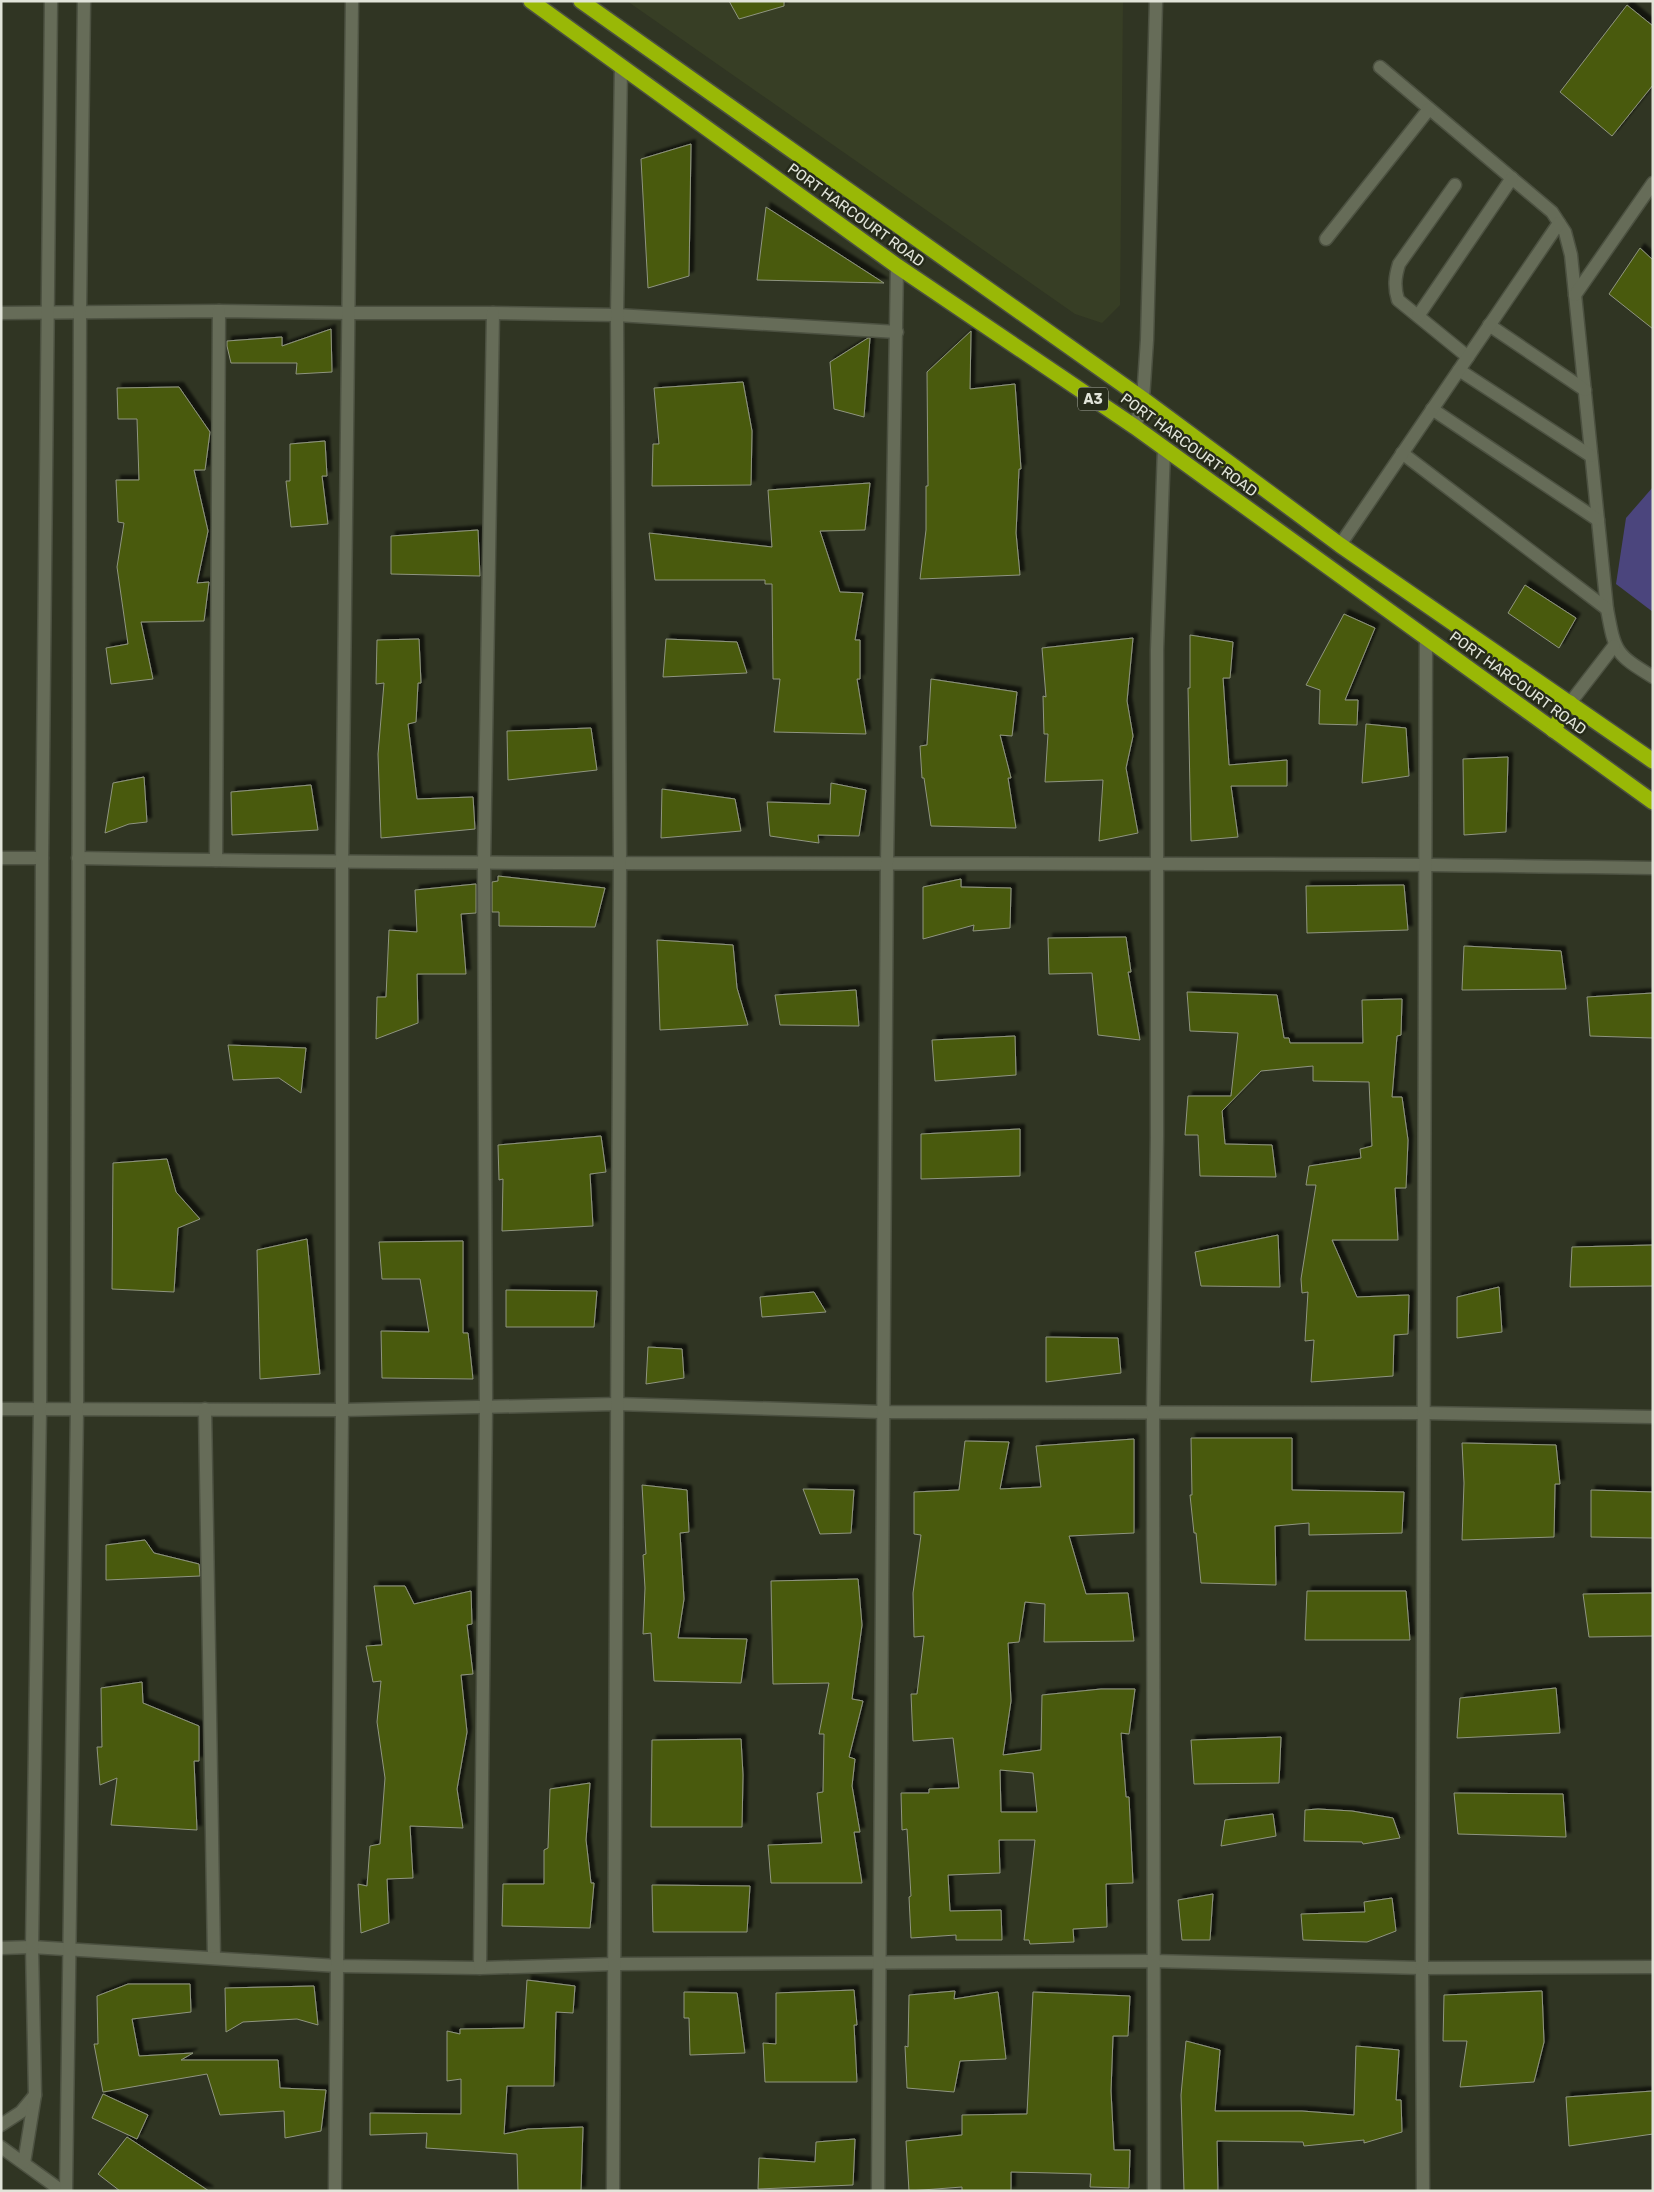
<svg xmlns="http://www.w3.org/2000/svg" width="1654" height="2192" font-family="Rubik,sans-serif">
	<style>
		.built { fill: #373e25 }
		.green { fill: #4b457d }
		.building { fill: #4a5a0b; stroke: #8f9580; fill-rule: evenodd; filter: url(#shadow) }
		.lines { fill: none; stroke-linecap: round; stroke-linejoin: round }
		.minor-casing { stroke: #4c5141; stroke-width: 15 }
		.highway-casing { stroke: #4c5141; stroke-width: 18 }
		.minor { stroke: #666c58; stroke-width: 12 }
		.highway { stroke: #99b806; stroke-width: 15 }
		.labels { text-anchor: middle; stroke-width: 5; stroke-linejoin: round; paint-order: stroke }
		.shield { fill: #262b1a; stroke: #a9aca0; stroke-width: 1 }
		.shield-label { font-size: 14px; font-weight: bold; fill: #e1e4d9 }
		.street-label { font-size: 15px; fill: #e1e4d9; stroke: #262b1a }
	</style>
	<defs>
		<filter id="shadow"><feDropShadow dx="4.5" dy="-4.5" stdDeviation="1" flood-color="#0009"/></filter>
	</defs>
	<rect width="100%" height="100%" fill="#303523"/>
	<path class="built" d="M627,1H1123L1120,305L1102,323L1075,314Z"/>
	<path class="green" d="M1653,487V612L1616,584L1626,518Z"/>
	<g class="building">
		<path d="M729,1H784V6L739,19Z"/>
		<path d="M1627,5L1653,26V85L1612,136L1560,92Z"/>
		<path d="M691,144L689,276L648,288L641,159Z"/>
		<path d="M766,207L884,283L757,280Z"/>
		<path d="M1640,248L1653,260V329L1609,294Z"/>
		<path d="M331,329L332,372L296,374L297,363H231L227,346V341L282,337V346Z"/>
		<path d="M971,331L970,389L1015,384L1021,469H1019L1016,533L1020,575L920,579L926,530V486H928L927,372Z"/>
		<path d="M868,338H870L864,417L834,409L830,362Z"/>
		<path d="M743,382L752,431L751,485L652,486L653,444H659L654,388Z"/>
		<path d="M179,387L210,432L205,470H194L208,531L197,583L209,582L204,621L141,622L153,679L111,684L106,648L128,644L117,567L124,523L118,522L116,480H139L137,419H118L117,388Z"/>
		<path d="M325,441L327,476H322L328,524L291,527L286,481H290V444Z"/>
		<path d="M870,483L865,530L820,531L840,592L863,593L855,640H860V679H857L866,734L774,732L780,679H773L772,584H765V580H655L649,533L772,547L768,490Z"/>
		<path d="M478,530L480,576L391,574V536Z"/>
		<path d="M1525,585L1576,618L1559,648L1508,613Z"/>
		<path d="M1344,614L1375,628L1345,700H1358L1357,725L1319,724L1320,690L1306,685Z"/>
		<path d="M1190,635L1233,642L1230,678H1223L1229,765L1287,760V786H1231L1238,837L1191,841L1188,688H1190Z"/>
		<path d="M1133,638L1127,701L1133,736L1126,768L1138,833L1099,841L1103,780L1045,782L1048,734H1044L1043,696L1046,697L1042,648Z"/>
		<path d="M419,639L421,683H418L416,722L408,724L417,799L473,797L475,829L381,838L378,754L384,683L376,684L377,640Z"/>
		<path d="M666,639L737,642L747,673L663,677Z"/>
		<path d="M931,679L1017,692L1012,736L1000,735L1011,778H1008L1016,828L931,826L924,778H922L920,746L927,745Z"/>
		<path d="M1366,724L1406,728L1409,776L1362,783Z"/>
		<path d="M591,728L597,770L508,780L507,731Z"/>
		<path d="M1508,757L1506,832L1464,835L1463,759Z"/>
		<path d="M144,777L147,822L129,824L105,833L113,783Z"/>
		<path d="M831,783L866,790L859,836L818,835L819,843L770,836L767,802L830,804Z"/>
		<path d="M311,785L318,830L232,835L231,792Z"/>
		<path d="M662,789L735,799L741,831L661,838Z"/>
		<path d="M498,876L605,888L595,927L499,926V912H492V882L498,881Z"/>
		<path d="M961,879V887L1011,888L1010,928L973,931L974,925L923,939V887Z"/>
		<path d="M476,884V913L461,914L466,974H417L418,1023L376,1039L377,997H386L389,930L417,932L415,890Z"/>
		<path d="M1404,885L1408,930L1307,933L1306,886Z"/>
		<path d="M1126,937L1131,972H1128L1140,1040L1098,1035L1092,973L1049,974L1048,938Z"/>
		<path d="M657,940L733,945L737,988L748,1025L660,1030Z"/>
		<path d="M1464,946L1561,951L1566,989L1462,990Z"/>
		<path d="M856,990L859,1026L780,1025L775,995Z"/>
		<path d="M1187,992L1277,995L1284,1038H1289L1290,1043H1363L1362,1000L1402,999L1401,1035L1397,1036L1392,1097H1402L1408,1140L1406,1188H1395L1398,1240H1332L1357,1297L1409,1295L1408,1334L1394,1335L1393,1376L1311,1382L1314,1340L1305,1341L1308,1292L1302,1293L1301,1279L1316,1185H1306L1309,1166L1361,1158L1360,1149L1372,1146L1369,1082L1313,1081V1066L1261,1071L1222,1111L1225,1144L1272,1145L1276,1177L1200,1176L1198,1135H1185L1188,1096H1231L1238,1033L1190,1031Z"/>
		<path d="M1653,993V1038L1590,1036L1587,997Z"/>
		<path d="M1015,1036L1016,1075L935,1081L932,1040Z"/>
		<path d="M228,1045L306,1048L301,1093L279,1078L233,1080Z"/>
		<path d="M1020,1129V1176L921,1179V1134Z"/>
		<path d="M601,1136L606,1172L590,1174L593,1226L502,1231L503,1179L499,1180L498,1145Z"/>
		<path d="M167,1159L176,1192L200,1219L178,1228L174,1292L112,1289L113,1163Z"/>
		<path d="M1278,1235L1280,1287L1201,1286L1195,1252Z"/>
		<path d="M307,1239L320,1374L260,1379L257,1250Z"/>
		<path d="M463,1241V1333H468L473,1379L382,1378L381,1331L429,1332L420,1279H382L379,1242Z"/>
		<path d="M1653,1245V1286L1570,1287L1572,1247Z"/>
		<path d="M1499,1287L1502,1332L1457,1338V1297Z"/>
		<path d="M506,1290L597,1291L594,1327H506Z"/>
		<path d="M814,1292L826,1312L762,1317L760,1297Z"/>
		<path d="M1046,1337L1118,1338L1121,1373L1046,1382Z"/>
		<path d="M648,1347L682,1349L684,1378L646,1384Z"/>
		<path d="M1191,1438H1292V1490L1404,1492L1402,1533L1309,1535V1523L1275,1526L1276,1585L1201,1583L1196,1533H1194L1190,1495H1192Z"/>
		<path d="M1134,1439V1533L1069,1536L1086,1594L1128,1593L1134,1641L1044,1642L1045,1604L1025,1602L1019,1642L1008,1643L1011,1701L1003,1755L1041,1750L1042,1695L1101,1689H1135L1129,1734L1121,1733L1126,1797H1129L1133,1883L1106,1884L1107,1927L1073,1929L1074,1942L1030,1944L1029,1940H1024L1035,1840H999L1000,1873L948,1875L950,1911L1001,1910L1002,1940H956V1935L911,1938L909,1897L911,1896L907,1829L902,1830L901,1793H929V1789L959,1788L953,1738L913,1741L911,1694H917L924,1636L914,1637L913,1593L921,1535L914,1534V1492L959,1490L965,1441L1009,1442L1000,1489L1041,1487L1036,1446ZM1000,1770L1033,1773L1037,1812H1001Z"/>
		<path d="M1462,1443L1556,1445L1560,1484H1555L1554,1537L1462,1540L1464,1483Z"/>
		<path d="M642,1485L687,1490L689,1532L680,1533L684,1599L678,1638L747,1639L741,1683L654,1681L651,1633L643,1634L645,1588L643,1555L646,1554Z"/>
		<path d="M803,1489L854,1490L851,1533L820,1534Z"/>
		<path d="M1591,1490L1653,1492V1538L1591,1537Z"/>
		<path d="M145,1540L154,1553L199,1564L200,1576L106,1580V1545Z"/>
		<path d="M858,1579L862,1625L852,1699L863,1701L849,1757L855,1759L852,1786L860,1832H854L862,1883H771L768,1845L822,1843L817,1793L823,1792L824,1734H819L829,1683L773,1684L771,1581Z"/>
		<path d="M374,1586H405L414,1604L471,1591L472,1624L467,1625L473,1674L461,1675L467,1732L457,1789L463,1828L410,1826L413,1878L387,1879L389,1923L361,1933L358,1884L367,1886L370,1846L380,1844L385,1778L377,1722L381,1681L373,1682L366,1646L382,1645Z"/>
		<path d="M1307,1591H1406L1410,1640H1305Z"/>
		<path d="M1653,1593V1636L1589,1637L1583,1594Z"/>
		<path d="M142,1682L143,1703L199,1726V1761H194L197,1830L111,1825L117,1778L100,1785L97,1747H102L101,1688Z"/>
		<path d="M1556,1688L1560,1733L1457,1738L1460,1698Z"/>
		<path d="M1281,1737L1279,1783L1194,1784L1191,1740Z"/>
		<path d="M741,1739L743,1775L742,1827H651L652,1740Z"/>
		<path d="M590,1783L586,1840L591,1883H594L590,1928L502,1926L503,1884H544V1850L548,1848L550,1789Z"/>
		<path d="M1454,1793L1563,1794L1566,1837L1458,1834Z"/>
		<path d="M1318,1809L1352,1811L1393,1818L1400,1838L1363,1844L1362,1842L1304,1841L1305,1810Z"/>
		<path d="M1273,1814L1276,1836L1221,1846L1225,1820Z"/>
		<path d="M652,1885L750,1886L747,1932H653Z"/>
		<path d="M1213,1894L1210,1940H1182L1178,1900Z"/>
		<path d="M1392,1898L1396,1931L1367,1942L1303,1940L1301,1914L1365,1912L1364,1902Z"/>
		<path d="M527,1980L575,1986L573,2013L556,2012L554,2086H507L504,2134L528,2129L583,2127L581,2191H518L517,2154L426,2148L427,2133L370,2135V2113L461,2114V2079L447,2081V2031L460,2034V2029L524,2028Z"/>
		<path d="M128,1984H190L191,2012L132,2019L139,2056L193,2053L181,2060H278L280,2088L326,2090L321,2131L285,2138L284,2111L220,2115L207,2074L103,2092L94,2044H98L97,1996Z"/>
		<path d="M314,1986L318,2025L297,2019L243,2022L226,2032L225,1988Z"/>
		<path d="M854,1990L857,2025H854L857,2082H765L763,2043L776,2044V1993Z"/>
		<path d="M955,1991L954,1999L998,1992L1006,2059L960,2061L954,2092L907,2088L905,2046L908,2047L909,1995Z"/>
		<path d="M1542,1991L1544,2042L1534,2082L1460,2087L1467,2041H1443L1444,1995Z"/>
		<path d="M684,1992L737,1993L745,2053L690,2055L689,2018H684Z"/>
		<path d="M1033,1992L1130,1996L1128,2036H1113L1111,2091L1114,2150H1130L1129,2188L1090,2187L1091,2174L1011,2172V2191H962V2187L909,2191L906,2141L962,2135V2115L1027,2114Z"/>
		<path d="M1186,2041L1220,2050L1215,2111H1302L1354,2115L1356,2046L1399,2050L1396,2100H1401L1402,2132L1364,2143V2140L1304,2146L1303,2142L1217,2141L1218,2191H1184L1181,2095Z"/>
		<path d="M1653,2091V2134L1569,2146L1566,2097Z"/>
		<path d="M103,2094L148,2115L137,2139L92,2118Z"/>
		<path d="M127,2137L209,2191H120L98,2174Z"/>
		<path d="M855,2139L853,2185L758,2189L759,2158L815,2162L816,2142Z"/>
	</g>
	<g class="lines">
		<defs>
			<g id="minor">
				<path d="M1380,67L1552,212L1565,232L1571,255L1607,609C1615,652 1615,654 1653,677"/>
				<path d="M1455,185L1399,264C1395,277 1394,287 1398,300L1468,357"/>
				<path d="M1326,239L1429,109"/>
				<path d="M1575,295L1653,183"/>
				<path d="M1,313L219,311L349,313H493L617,315L897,332"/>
				<path d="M1418,316L1512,178"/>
				<path d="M1489,325L1585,390"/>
				<path d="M1459,370L1591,456"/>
				<path d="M1432,409L1598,520"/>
				<path d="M1135,427L1143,399L1147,340L1156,1"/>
				<path d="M1402,453L1607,609"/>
				<path d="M1340,545L1559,223"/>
				<path d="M1570,703L1614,646"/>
				<path d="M1,858H42"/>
				<path d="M78,858C603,868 1128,859 1653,868"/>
				<path d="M216,860L219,311"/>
				<path d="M1,1409L342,1410L617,1404L882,1412L1424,1413L1653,1417"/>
				<path d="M205,1409L214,1958"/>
				<path d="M1,1948L32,1947L338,1966L480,1968L615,1964L1153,1961L1422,1968L1653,1967"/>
				<path d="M480,1968L486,1407L484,863L493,313"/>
				<path d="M1,2125L21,2112L35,2095"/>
				<path d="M1,2147L62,2191"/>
				<path d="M24,2163L35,2095L32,1947L40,1409L42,858L51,1"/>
				<path d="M66,2191L77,1409L80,311L84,1"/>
				<path d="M335,2191L342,1410V863L352,1"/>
				<path d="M613,2191L620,863L617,315L621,67"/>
				<path d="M878,2191L887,863L897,266"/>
				<path d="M1154,2191L1153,1412L1157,1137V650L1164,448"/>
				<path d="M1423,2191L1422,1968L1426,638"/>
			</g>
			<g id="highway">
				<path d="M531,1L897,266L1135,427L1653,802"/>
				<path d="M581,1L1143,399L1340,545L1653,761"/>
				<path d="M1553,730L1570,703"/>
			</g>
		</defs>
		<use href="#minor" class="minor-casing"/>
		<use href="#highway" class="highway-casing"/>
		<use href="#minor" class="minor"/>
		<use href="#highway" class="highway"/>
	</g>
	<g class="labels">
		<rect class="shield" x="1078" y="387.5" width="30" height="23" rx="4"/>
		<g class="shield-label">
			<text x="1093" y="404">A3</text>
		</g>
		<g class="street-label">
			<text transform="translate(856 215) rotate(36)" y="5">PORT HARCOURT ROAD</text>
			<text transform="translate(1189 445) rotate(36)" y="5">PORT HARCOURT ROAD</text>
			<text transform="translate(1518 683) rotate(36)" y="5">PORT HARCOURT ROAD</text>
		</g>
	</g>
	<rect width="1654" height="2192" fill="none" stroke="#e1e4d9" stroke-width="5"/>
</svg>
